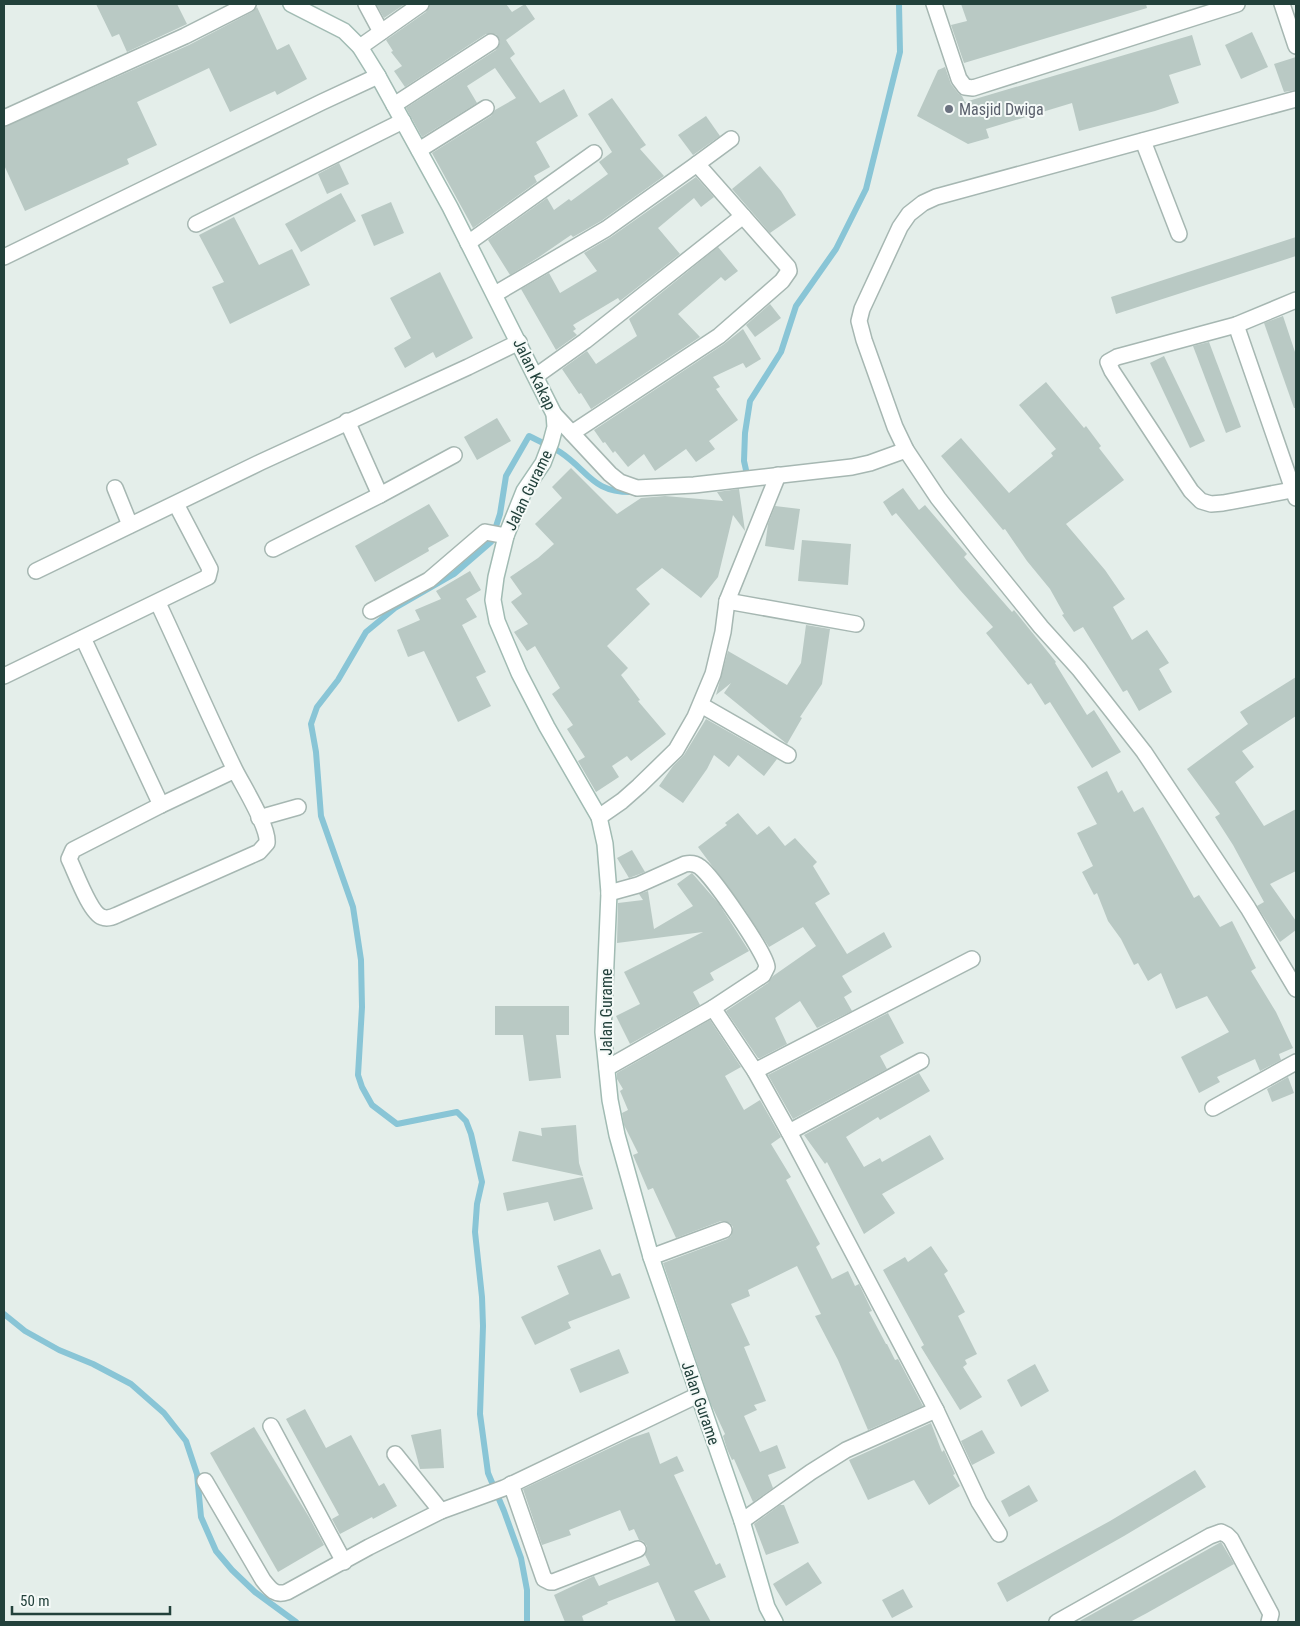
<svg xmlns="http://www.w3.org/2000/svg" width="1300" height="1626" font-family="'Roboto Condensed',sans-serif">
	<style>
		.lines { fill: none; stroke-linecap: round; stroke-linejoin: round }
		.stream { stroke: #89c5d6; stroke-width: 6 }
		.building { fill: #b9c9c4 }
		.street-casing { stroke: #a6b7b2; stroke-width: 18 }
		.secondary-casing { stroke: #a1bbb3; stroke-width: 18 }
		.street { stroke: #fff; stroke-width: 15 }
		.secondary { stroke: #fff; stroke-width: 15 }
		.worship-dot { fill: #6b7280; stroke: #f5faf8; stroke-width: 2 }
		.labels { text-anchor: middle; stroke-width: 4; stroke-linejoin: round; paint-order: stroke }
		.worship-label { font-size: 16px; fill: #5b616d; stroke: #f5faf8; text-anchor: start }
		.street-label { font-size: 16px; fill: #22413b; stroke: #f5faf8 }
	</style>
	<rect width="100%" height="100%" fill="#e4eeea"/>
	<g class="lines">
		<g class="stream">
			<path d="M748,479L744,461L745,433L750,401L781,352L796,306L836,249L866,189L900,52L899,4"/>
			<path d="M4,1314L25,1331L59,1350L93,1364L131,1384L164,1413L186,1441L197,1474L201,1517L216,1551L232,1570L255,1592L296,1622"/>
			<path d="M527,1622V1590L521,1558L504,1511L488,1473L480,1414L483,1326L482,1297L475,1232L477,1204L482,1182L471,1134L466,1121L457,1112L397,1124L372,1105L362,1087L358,1075L362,1007L361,960L353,907L321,816L316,752L311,724L317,707L338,680L366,632L395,608L454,574L491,542L500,514L506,476L529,436C539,441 550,446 560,452C589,471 592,493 633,492"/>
		</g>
	</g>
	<g class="building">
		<path d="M96,4H177L187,24L127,52L119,34L112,37Z"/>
		<path d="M376,4H405L384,18Z"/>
		<path d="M430,4H506L512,12L525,4L535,19L506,40L515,54L510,58L540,103L564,89L578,116L536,142L550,167L534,176L537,182L473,228L432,153L491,116L495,110L516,98L495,68L467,86L477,103L422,137L406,108L496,50L500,42L496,34H486L405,87L394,71L402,66L391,52L393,51L386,40L426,12Z"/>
		<path d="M961,4H1146L1147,8L964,63L951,25L967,21Z"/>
		<path d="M257,7L277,50L289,44L307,79L277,95L275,91L230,112L209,68L167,88L137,102L157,145L127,159L129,164L25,211L4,165V127L189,45L252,12Z"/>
		<path d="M1252,32L1268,67L1241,79L1225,45Z"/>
		<path d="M1192,35L1201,65L1169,75L1179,103L1155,111L1079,131L1072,103L986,129L989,138L968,144L917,116L938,70L945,67L951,84L958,93L962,96L965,102Z"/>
		<path d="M1296,57V90L1284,92L1274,64Z"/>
		<path d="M612,98L646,145L640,149L664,176L601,221L573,237L571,235L539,257L510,275L488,240L547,198L554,210L569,199L571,201L608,174L599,162L612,152L588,114Z"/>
		<path d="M706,116L720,136L693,155L678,135Z"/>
		<path d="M339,163L349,184L327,194L318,174Z"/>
		<path d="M760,166L781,191L796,215L770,233L732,189Z"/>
		<path d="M696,177L714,197L701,207L694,198L658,228L680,254L620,301L618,298L573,325L576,329L573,331L577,335L556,350L521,289L549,273L560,293L597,271L584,253L611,237Z"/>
		<path d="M341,193L356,221L301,252L285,224Z"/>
		<path d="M391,202L404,233L374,246L361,215Z"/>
		<path d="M234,217L259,265L292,249L310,285L230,324L212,287L224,282L199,235Z"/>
		<path d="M1296,237V256L1116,314L1111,297Z"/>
		<path d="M718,247L738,271L725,281L721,277L678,314L700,337L591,409L581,393L579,394L562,369L587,351L596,364L637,336L629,319Z"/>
		<path d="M440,272L473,338L436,358L433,352L405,368L394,348L411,338L390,298Z"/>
		<path d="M770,304L781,318L755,337L746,325Z"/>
		<path d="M1283,316L1296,355V408H1294L1264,323Z"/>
		<path d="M743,329L761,359L746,368L743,363L713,377L720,387L716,389L738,420L709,441L715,449L696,462L686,449L655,471L644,454L628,467L615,451L613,453L605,442L603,443L594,430L724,344Z"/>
		<path d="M1209,342L1241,427L1226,433L1193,346Z"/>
		<path d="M1164,356L1205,441L1190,448L1150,363Z"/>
		<path d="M1046,382L1084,428L1086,426L1101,446L1099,448L1124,480L1066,524L1105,570L1125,599L1113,607L1132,640L1147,630L1169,663L1159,669L1172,692L1139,711L1127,690L1123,692L1083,627L1074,632L1062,615L1064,614L1050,589L1027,561L1005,529L1003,530L941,456L961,438L1009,493L1053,456L1051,453L1056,449L1019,405Z"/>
		<path d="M497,418L511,441L477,460L464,437Z"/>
		<path d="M571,468L617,514L641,498L665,496L723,501L717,492L739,489L745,531L733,515L718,577L701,598L662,568L636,589L650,604L607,646L628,668L621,675L640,700L638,701L666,734L631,761L627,756L612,766L619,777L596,792L578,761L585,757L567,729L573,725L552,694L560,688L535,646L527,651L514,632L528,624L511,602L522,594L510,577L538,558L554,544L535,524L562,498L552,487Z"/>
		<path d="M903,488L919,510L925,505L967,554L964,557L1012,612L1014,610L1056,662L1055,663L1087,715L1094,710L1121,752L1092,768L1050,702L1045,705L1031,683L1028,685L986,633L993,627L960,590L896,513L892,516L883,502Z"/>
		<path d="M429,504L449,536L428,548L429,551L375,582L355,546Z"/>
		<path d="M775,506L800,509L794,550L765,546L768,524Z"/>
		<path d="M802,540L851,544L848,585L798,581Z"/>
		<path d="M470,571L481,590L466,599L477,617L462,625L486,672L476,677L491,706L458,722L424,651L408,657L397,630L420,620L415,610L441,599L436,591Z"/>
		<path d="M806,625L830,629L822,684L800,717L802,718L787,744L724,693L731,683L716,695L728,651L787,685L801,663Z"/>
		<path d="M1296,677V716L1242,751L1254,767L1235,782L1264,826L1296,809V871L1270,884L1296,921V930L1280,942L1257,906L1264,902L1233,845L1215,817L1220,814L1187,769L1248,724L1240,712Z"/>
		<path d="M706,719L777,759L764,776L738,755L729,767L714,755L707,769L683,803L659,786L673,766L684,755Z"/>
		<path d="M1107,771L1118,793L1122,790L1134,812L1143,807L1194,898L1199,895L1220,927L1232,921L1256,968L1251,971L1276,1012L1293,1048L1279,1054L1281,1060L1260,1071L1255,1059L1217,1077L1220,1082L1199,1093L1181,1057L1229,1032L1207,996L1176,1009L1161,973L1148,981L1138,963L1134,965L1121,939L1108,921L1097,893L1094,895L1082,872L1093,866L1077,833L1097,824L1077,787Z"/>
		<path d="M738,813L757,835L769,826L785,846L795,838L817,862L813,866L830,894L815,903L847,954L884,932L892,947L842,976L852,992L844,997L852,1011L817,1028L800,1001L775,1018L787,1044L760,1058H758L726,1011L768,983L773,976L816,946L803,927L769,947L745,910L698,847L727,825L725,823Z"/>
		<path d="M632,850L645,872L629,878L617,858Z"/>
		<path d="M692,873L719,904L749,951L710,973L714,980L693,992L700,1005L630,1044L616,1016L640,1004L624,972L703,932L617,943L618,903L643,900L639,894L648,891L654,929L693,906L677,884Z"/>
		<path d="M495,1006H569V1035H556L561,1078L529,1081L523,1035H495Z"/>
		<path d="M888,1013L904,1043L880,1056L887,1069L793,1119L768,1075Z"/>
		<path d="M710,1020L741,1067L725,1076L744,1110L760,1100L781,1137L771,1144L791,1177L786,1180L820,1244L816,1247L832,1279L848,1271L855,1286L859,1284L872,1311L869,1312L886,1344H887L895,1360L898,1359L923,1406L868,1430L838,1360L815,1316L821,1314L797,1266L748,1290L750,1296L731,1304L750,1345L744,1347L766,1401L754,1405L757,1410L744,1416L760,1452L777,1445L786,1468L768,1475L773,1488L753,1502L734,1459L732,1460L727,1449L723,1436L725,1434L711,1404L663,1263L727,1239L731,1236L733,1227L730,1223L721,1221L676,1238L653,1188L648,1190L633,1155L638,1153L624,1125L622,1113L628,1110L620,1091L623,1089L617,1079V1073Z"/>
		<path d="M919,1073L930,1091L880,1120L878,1117L846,1137L864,1167L880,1158L882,1162L930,1135L944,1159L882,1194L895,1213L864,1234L827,1162L825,1164L804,1135Z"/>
		<path d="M1288,1077L1294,1093L1272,1102L1267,1089Z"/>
		<path d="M576,1125L579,1163L583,1176L512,1161L519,1131L542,1136L541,1128Z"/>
		<path d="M583,1177L593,1209L554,1221L548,1202L507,1211L503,1193Z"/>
		<path d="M931,1246L948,1271L944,1274L965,1312L958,1316L977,1354L965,1360L967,1364L963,1367L982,1397L960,1410L921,1347L924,1345L883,1270L905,1257L908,1262Z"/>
		<path d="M600,1249L612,1276L620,1273L630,1298L568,1322L571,1328L535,1345L521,1317L569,1294L557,1266Z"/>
		<path d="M619,1349L629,1373L580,1393L570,1369Z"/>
		<path d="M1035,1364L1049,1391L1021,1407L1007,1380Z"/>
		<path d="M305,1409L326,1448L351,1435L379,1486L384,1483L397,1506L373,1519L372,1517L340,1534L332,1519L339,1515L286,1419Z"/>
		<path d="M931,1423L942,1452L944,1450L955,1474L953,1475L960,1486L929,1505L914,1480L868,1500L849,1460Z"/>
		<path d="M254,1427L309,1517L324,1545L278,1572L210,1453Z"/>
		<path d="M441,1429L444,1468L420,1469L411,1435Z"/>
		<path d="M982,1430L995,1453L972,1465L961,1441Z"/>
		<path d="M649,1432L660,1464L677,1456L684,1471L674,1475L716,1565L720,1563L726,1577L694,1591L711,1622H676L658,1582L607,1602L608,1604L582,1616L584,1622H565L554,1595L594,1576L599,1586L650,1565L645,1555L647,1546L643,1541L639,1540L634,1529L629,1531L620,1510L569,1530L571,1535L542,1545L523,1489L631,1438Z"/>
		<path d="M1195,1470L1206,1487L1124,1536L1007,1602L997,1583L1110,1521Z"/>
		<path d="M1029,1485L1038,1501L1009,1517L1001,1501Z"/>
		<path d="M780,1505H784L799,1543L766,1555L754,1524Z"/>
		<path d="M1221,1542L1234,1564L1147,1613L1130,1622H1078Z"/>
		<path d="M808,1562L822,1583L786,1606L773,1584Z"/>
		<path d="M903,1589L913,1607L892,1618L882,1600Z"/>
	</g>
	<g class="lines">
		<defs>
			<g id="street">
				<path d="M366,4L381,32"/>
				<path d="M934,4L959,79L965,87L973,88L1237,4"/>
				<path d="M1282,4L1296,46"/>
				<path d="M360,47L421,4"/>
				<path d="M1296,99L936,197L923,203L909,214L900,227L862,309L859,321L864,340L895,427L906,450L938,498L978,549L1041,627L1079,669L1144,752L1248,908L1296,989"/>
				<path d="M394,105L491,42"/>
				<path d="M4,118L185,36L248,4"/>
				<path d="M1143,141L1179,234"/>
				<path d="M419,150L486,108"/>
				<path d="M697,164L731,139"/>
				<path d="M196,224L403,121"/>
				<path d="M468,243L594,153"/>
				<path d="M4,257L322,102L378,76"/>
				<path d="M495,294L606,229L697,164L788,267L789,271L782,281L719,336L572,433"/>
				<path d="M1236,325L1296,498"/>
				<path d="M536,376L585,341L743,216"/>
				<path d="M554,414L610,474L620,482L637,488L694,485L852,467L870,463L906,450"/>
				<path d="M347,421L380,495"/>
				<path d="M115,488L130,525"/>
				<path d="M1292,490L1223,503L1211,504L1201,501L1191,491L1112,371L1108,362L1117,357L1236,325L1296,300"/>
				<path d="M273,549L380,495L454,455"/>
				<path d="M36,571L261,462L468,367L519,342"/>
				<path d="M727,601L856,624"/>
				<path d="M158,603C184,658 208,715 235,770C243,786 269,827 267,843L259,852L117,915C113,917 107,919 102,917C90,913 75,871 69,859L73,850L161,805L235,770"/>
				<path d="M371,611L429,580L485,532L506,536"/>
				<path d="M83,638L161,805"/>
				<path d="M4,676L208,577L210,569L176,504"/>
				<path d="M701,705L788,755"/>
				<path d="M599,817L622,801L639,786L676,750L695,717L713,674L723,632L727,601L778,475"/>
				<path d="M259,818L298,807"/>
				<path d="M713,1008L755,1071L789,1132L936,1410L979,1502L999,1534"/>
				<path d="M607,1068L713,1008L763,975L767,967C766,953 712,876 700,867C695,863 690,863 685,864L638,885L609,893"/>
				<path d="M755,1071L972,959"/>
				<path d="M1213,1108L1296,1062"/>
				<path d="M789,1132L921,1061"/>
				<path d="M651,1257L724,1230"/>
				<path d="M271,1426L344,1562"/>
				<path d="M395,1454L441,1511"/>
				<path d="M205,1481L263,1580C270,1589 275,1596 287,1592L369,1547L441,1511L504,1488L698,1395"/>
				<path d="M511,1484L544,1579L550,1582H553L638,1549"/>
				<path d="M742,1521L811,1472L846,1450L936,1410"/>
				<path d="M1057,1622L1210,1536L1221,1532L1227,1535L1231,1539L1271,1614L1269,1622"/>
			</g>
			<path id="secondary" d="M291,4L344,31L360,47L378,76L450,207L554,414L555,427L551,442L543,463L524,491L506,536L496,577L493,600L497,621L519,673L547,727L599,817L605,844L609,893L603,1032L610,1100L617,1135L651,1257L742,1521L767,1607L775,1622"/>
		</defs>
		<use href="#street" class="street-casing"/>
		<use href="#secondary" class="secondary-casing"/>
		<use href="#street" class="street"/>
		<use href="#secondary" class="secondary"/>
	</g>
	<circle class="worship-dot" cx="949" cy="109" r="5"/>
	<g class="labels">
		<g class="worship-label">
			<text x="959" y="115">Masjid Dwiga</text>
		</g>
		<g class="street-label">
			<text transform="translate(535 374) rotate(64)" y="6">Jalan Kakap</text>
			<text transform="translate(528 490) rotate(-64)" y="6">Jalan Gurame</text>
			<text transform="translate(606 1012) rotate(-90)" y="6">Jalan Gurame</text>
			<text transform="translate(701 1403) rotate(71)" y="6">Jalan Gurame</text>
		</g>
	</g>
	<rect width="1300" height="1626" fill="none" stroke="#22413b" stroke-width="10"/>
	<path d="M12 1606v8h158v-8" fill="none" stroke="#22413b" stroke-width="2.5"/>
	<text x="20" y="1606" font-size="15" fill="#22413b" stroke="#f5faf8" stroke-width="4" paint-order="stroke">50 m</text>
</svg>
